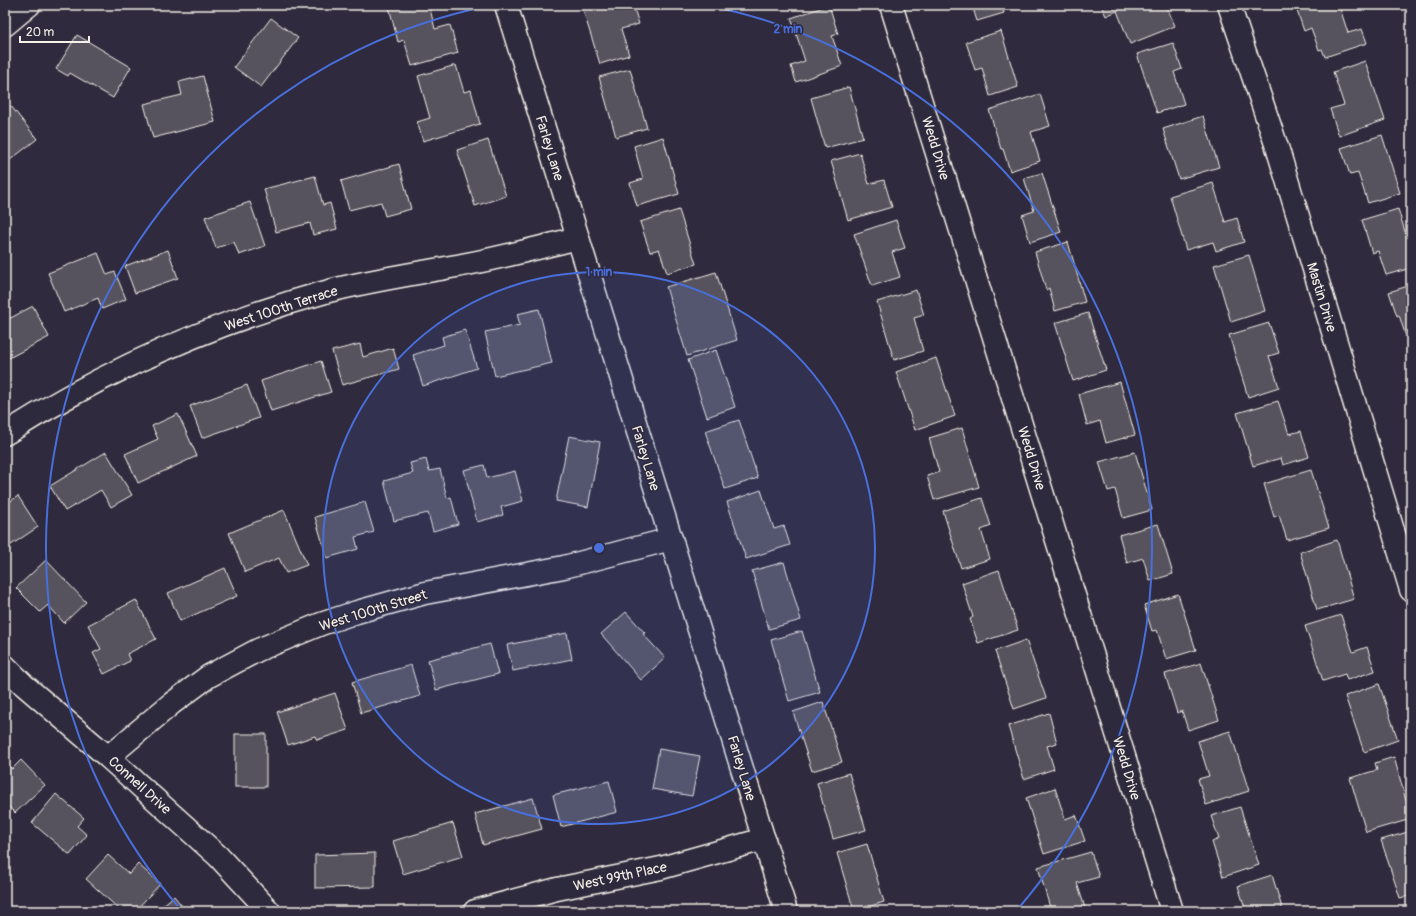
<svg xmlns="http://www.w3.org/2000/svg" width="1416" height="916" font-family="Pangolin,sans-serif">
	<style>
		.building { fill: #56525f; stroke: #f4f1e8 }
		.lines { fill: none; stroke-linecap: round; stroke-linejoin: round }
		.minor-casing { stroke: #f4f1e8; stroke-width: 25 }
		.minor { stroke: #2f2a3d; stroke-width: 22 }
		.ring { fill: none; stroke: #486fdb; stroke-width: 2 }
		.labels { text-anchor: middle; stroke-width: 3; stroke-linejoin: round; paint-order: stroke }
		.street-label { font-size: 14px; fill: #f4f1e8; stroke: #2f2a3d }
		.centre { fill: #486fdb; stroke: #2f2a3d; stroke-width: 2 }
		.ring-label { font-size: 12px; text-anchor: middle; font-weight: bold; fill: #486fdb; stroke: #2f2a3d; stroke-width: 3; stroke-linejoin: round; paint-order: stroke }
	</style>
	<rect width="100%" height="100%" fill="#2f2a3d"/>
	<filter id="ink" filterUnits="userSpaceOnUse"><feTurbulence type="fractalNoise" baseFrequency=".025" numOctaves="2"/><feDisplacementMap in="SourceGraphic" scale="8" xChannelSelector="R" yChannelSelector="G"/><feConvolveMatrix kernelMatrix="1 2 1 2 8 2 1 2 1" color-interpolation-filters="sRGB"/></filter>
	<g filter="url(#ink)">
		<g class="building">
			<path d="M395,5H429L435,29L450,25L458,53L412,66L404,40L398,42L389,7Z"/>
			<path d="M588,5H615L616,7L623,5H633L639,24L621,29L629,55L600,64L582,7Z"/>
			<path d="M829,5L838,34L832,36L842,66L796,82L791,66L805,61L791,18Z"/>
			<path d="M972,5H1002L1004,13L977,21Z"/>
			<path d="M1101,5H1166L1175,26L1130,44L1117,11L1106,16Z"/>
			<path d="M1295,5H1339L1348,33L1362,29L1367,43L1325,57L1322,49L1319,50L1311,28L1304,31Z"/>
			<path d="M271,18L298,38L261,87L234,67Z"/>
			<path d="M1001,31L1018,87L990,96L982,68L975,70L966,42Z"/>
			<path d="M77,35L131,67L113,98L70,73L68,76L56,69Z"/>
			<path d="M1173,43L1182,69L1174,72L1184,104L1157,113L1137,54Z"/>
			<path d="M1365,61L1385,120L1339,136L1330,109L1344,105L1333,72Z"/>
			<path d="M456,65L464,92L471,90L480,124L423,141L417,122L430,118L418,76Z"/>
			<path d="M630,69L647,128L616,137L599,77Z"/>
			<path d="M203,76L215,122L153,138L144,104L182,95L179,82Z"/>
			<path d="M849,87L863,138L825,148L811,98Z"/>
			<path d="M1040,94L1050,126L1031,132L1040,161L1010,171L1003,149H1001L989,110Z"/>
			<path d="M11,106L37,139L5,164V111Z"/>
			<path d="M1203,116L1219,167L1179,179L1163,129Z"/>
			<path d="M1382,135L1400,193L1368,203L1358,173L1350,175L1341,148Z"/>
			<path d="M663,137L679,194L637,206L630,183L643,179L634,146Z"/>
			<path d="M488,140L506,196L475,206L457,150Z"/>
			<path d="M860,153L869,184L884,180L892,207L848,220L831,161Z"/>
			<path d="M399,164L411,209L385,216L381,202L349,210L341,181Z"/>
			<path d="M1042,173L1061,232L1030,242L1022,215L1034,211L1024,178Z"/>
			<path d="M315,176L323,205L330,203L337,229L313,235L310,223L276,232L264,189Z"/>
			<path d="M1213,183L1225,222L1237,218L1244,242L1216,251L1213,242L1186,250L1170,196Z"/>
			<path d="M250,202L265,246L239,255L234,242L216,248L205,217Z"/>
			<path d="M1398,209L1411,251V268L1386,275L1378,251L1372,253L1362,220Z"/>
			<path d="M679,210L696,264L667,273L659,249L650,252L640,222Z"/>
			<path d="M896,220L905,248L892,252L900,277L872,286L854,234Z"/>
			<path d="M1068,242L1085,302L1055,311L1049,288L1046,290L1035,252Z"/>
			<path d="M168,250L178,278L135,293L125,266Z"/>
			<path d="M98,253L107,275L115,272L126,299L102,309L98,298L64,312L48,273Z"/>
			<path d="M1249,255L1265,311L1231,322L1214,265Z"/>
			<path d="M716,272L737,340L687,356L666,287Z"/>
			<path d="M1411,285V345L1409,346L1399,315L1397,316L1389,292Z"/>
			<path d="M916,290L924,315L914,318L923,351L894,360L877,302Z"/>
			<path d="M33,306L49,337L5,360V321Z"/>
			<path d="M539,309L552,363L495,376L485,332L520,325L517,314Z"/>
			<path d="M1088,313L1106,370L1073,381L1055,323Z"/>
			<path d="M1269,323L1279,353L1269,356L1279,387L1248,397L1229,335Z"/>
			<path d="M465,330L477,368L423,386L413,355L444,345L442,337Z"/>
			<path d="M360,344L363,357L393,348L399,369L342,385L332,351Z"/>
			<path d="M716,350L735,407L707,417L688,360Z"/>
			<path d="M936,358L955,416L915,430L896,372Z"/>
			<path d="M321,361L331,392L271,411L261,381Z"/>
			<path d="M1120,382L1135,435L1106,443L1100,421L1087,425L1079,394Z"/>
			<path d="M247,385L259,418L202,438L190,406Z"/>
			<path d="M1278,401L1289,434L1301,431L1309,457L1283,465L1281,458L1253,466L1237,413Z"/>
			<path d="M178,414L197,456L138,483L125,454L158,439L152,426Z"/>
			<path d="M739,420L758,478L725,489L705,431Z"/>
			<path d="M962,428L979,487L934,500L927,476L939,472L929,438Z"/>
			<path d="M569,436L600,442L588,507L556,501Z"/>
			<path d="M106,452L132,495L111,507L101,490L65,511L50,486Z"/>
			<path d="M1135,452L1152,510L1123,518L1115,489L1108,491L1099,462Z"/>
			<path d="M426,459L429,471L440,469L447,498L451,497L458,524L433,531L428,513L394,521L384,481L413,473L410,463Z"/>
			<path d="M484,465L487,478L515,471L523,501L501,507L503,515L477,522L464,470Z"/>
			<path d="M1311,470L1329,528L1287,540L1279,515L1274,517L1264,484Z"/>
			<path d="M761,490L774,529L784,526L790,545L746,559L727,502Z"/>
			<path d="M18,496L38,527L5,549V505Z"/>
			<path d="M982,498L991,526L981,530L990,559L961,568L943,511Z"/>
			<path d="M365,502L374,532L355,537L358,549L327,558L315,517Z"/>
			<path d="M284,510L307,565L286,573L279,558L245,572L229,533Z"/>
			<path d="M1158,524L1173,574L1150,581L1143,558L1127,563L1119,535Z"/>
			<path d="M1337,540L1354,599L1317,610L1300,552Z"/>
			<path d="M46,560L86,602L64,623L48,605L40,612L16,588Z"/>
			<path d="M784,562L801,620L769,629L752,571Z"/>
			<path d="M225,568L237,596L180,621L168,593Z"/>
			<path d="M999,570L1018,630L978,643L970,619L973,617L962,583Z"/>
			<path d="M1178,594L1196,650L1166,659L1157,630L1152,631L1144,605Z"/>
			<path d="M136,600L156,639L127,654L130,661L104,674L93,653L101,649L88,625Z"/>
			<path d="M626,612L645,633L643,634L665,658L641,680L601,634Z"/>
			<path d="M1341,615L1353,652L1367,647L1375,671L1347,680L1345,674L1323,681L1305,626Z"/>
			<path d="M802,631L820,692L789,701L771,640Z"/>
			<path d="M567,633L572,659L513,671L507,645Z"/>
			<path d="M1026,640L1046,698L1014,709L995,651Z"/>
			<path d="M490,644L498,674L436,690L428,660Z"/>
			<path d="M1201,663L1219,720L1188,730L1182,711L1177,713L1165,674Z"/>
			<path d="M411,665L420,696L361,713L352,682Z"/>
			<path d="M1379,684L1398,740L1364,752L1345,696Z"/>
			<path d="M335,693L348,730L317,740L315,736L288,745L277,712Z"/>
			<path d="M823,702L842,762L812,771L793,712Z"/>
			<path d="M1049,713L1057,743L1047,746L1054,769L1024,779L1008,726Z"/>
			<path d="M1230,731L1249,791L1206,805L1198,779L1209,776L1198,741Z"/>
			<rect x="235" y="734" width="31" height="53"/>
			<path d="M659,749L700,756L692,796L652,789Z"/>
			<path d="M1394,757L1411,819L1366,832L1350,778L1377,770L1375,763Z"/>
			<path d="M21,760L45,785L15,813L5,803V762L12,769Z"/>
			<path d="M849,773L866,830L833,839L817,783Z"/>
			<path d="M609,781L617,812L561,827L553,795Z"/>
			<path d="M1055,788L1065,819L1076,815L1085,841L1044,854L1026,798Z"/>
			<path d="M56,794L84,818L77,826L87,835L70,855L32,823Z"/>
			<path d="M533,798L542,829L483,845L475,814Z"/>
			<path d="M1240,807L1259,865L1223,877L1212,842L1219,839L1211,816Z"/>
			<path d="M453,823L463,856L403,874L393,841Z"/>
			<path d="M1411,831V895L1400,898L1381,840Z"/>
			<path d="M867,844L884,902L854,911L837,853Z"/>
			<path d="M1091,852L1099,877L1077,883L1086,911H1051L1038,867Z"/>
			<path d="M375,853V887L315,888V855Z"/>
			<path d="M108,855L129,874L138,864L160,884L135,911H121L86,879Z"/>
			<path d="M1272,875L1283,911H1246L1238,886Z"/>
			<path d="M174,896L186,911H156Z"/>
		</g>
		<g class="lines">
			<defs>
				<g id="minor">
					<path d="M506,5L786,911"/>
					<path d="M891,5L1172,911"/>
					<path d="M1229,5L1278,150L1411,590"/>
					<path d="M5,25L29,5"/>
					<path d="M5,434C105,371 215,322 329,291C375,279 421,273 467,264C504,257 541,247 578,238"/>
					<path d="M5,666L24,685L108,757L218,856L269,911"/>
					<path d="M108,757L171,704L209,676L258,650L321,624L357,612L425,593L564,567L671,539"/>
					<path d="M475,911L557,889L661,868L764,839"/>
				</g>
			</defs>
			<use href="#minor" class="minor-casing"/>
			<use href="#minor" class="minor"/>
		</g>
	</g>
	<circle cx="599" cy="548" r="276" fill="#486fdb" fill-opacity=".12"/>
	<g class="ring">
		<circle cx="599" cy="548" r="276"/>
		<path d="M182 911A553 553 0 0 1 493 5M705 5A553 553 0 0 1 1016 911"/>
	</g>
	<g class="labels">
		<g class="street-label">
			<text transform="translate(550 148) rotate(73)" y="5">Farley Lane</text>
			<text transform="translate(936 148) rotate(73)" y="5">Wedd Drive</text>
			<text transform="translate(1322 297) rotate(73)" y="5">Mastin Drive</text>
			<text transform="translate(281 308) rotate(-18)" y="5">West 100th Terrace</text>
			<text transform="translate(646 458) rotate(73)" y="5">Farley Lane</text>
			<text transform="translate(1032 458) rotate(73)" y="5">Wedd Drive</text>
			<text transform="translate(373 610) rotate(-17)" y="5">West 100th Street</text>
			<text transform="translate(742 768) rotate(73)" y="5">Farley Lane</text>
			<text transform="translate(1127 768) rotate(73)" y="5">Wedd Drive</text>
			<text transform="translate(140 785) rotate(42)" y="5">Connell Drive</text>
			<text transform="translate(620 876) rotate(-12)" y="5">West 99th Place</text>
		</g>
	</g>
	<circle cx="599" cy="548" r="6" class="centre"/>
	<g class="ring-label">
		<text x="788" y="33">2 min</text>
		<text x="599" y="276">1 min</text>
	</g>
	<rect width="1416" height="916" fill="none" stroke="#2f2a3d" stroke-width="20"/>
	<rect x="10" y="10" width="1396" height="896" fill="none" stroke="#f4f1e8" stroke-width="1.5" filter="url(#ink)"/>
	<path d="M20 36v6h69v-6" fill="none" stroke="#f4f1e8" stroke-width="2"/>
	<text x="26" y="36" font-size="12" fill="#f4f1e8" stroke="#2f2a3d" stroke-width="3" paint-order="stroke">20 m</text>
</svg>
